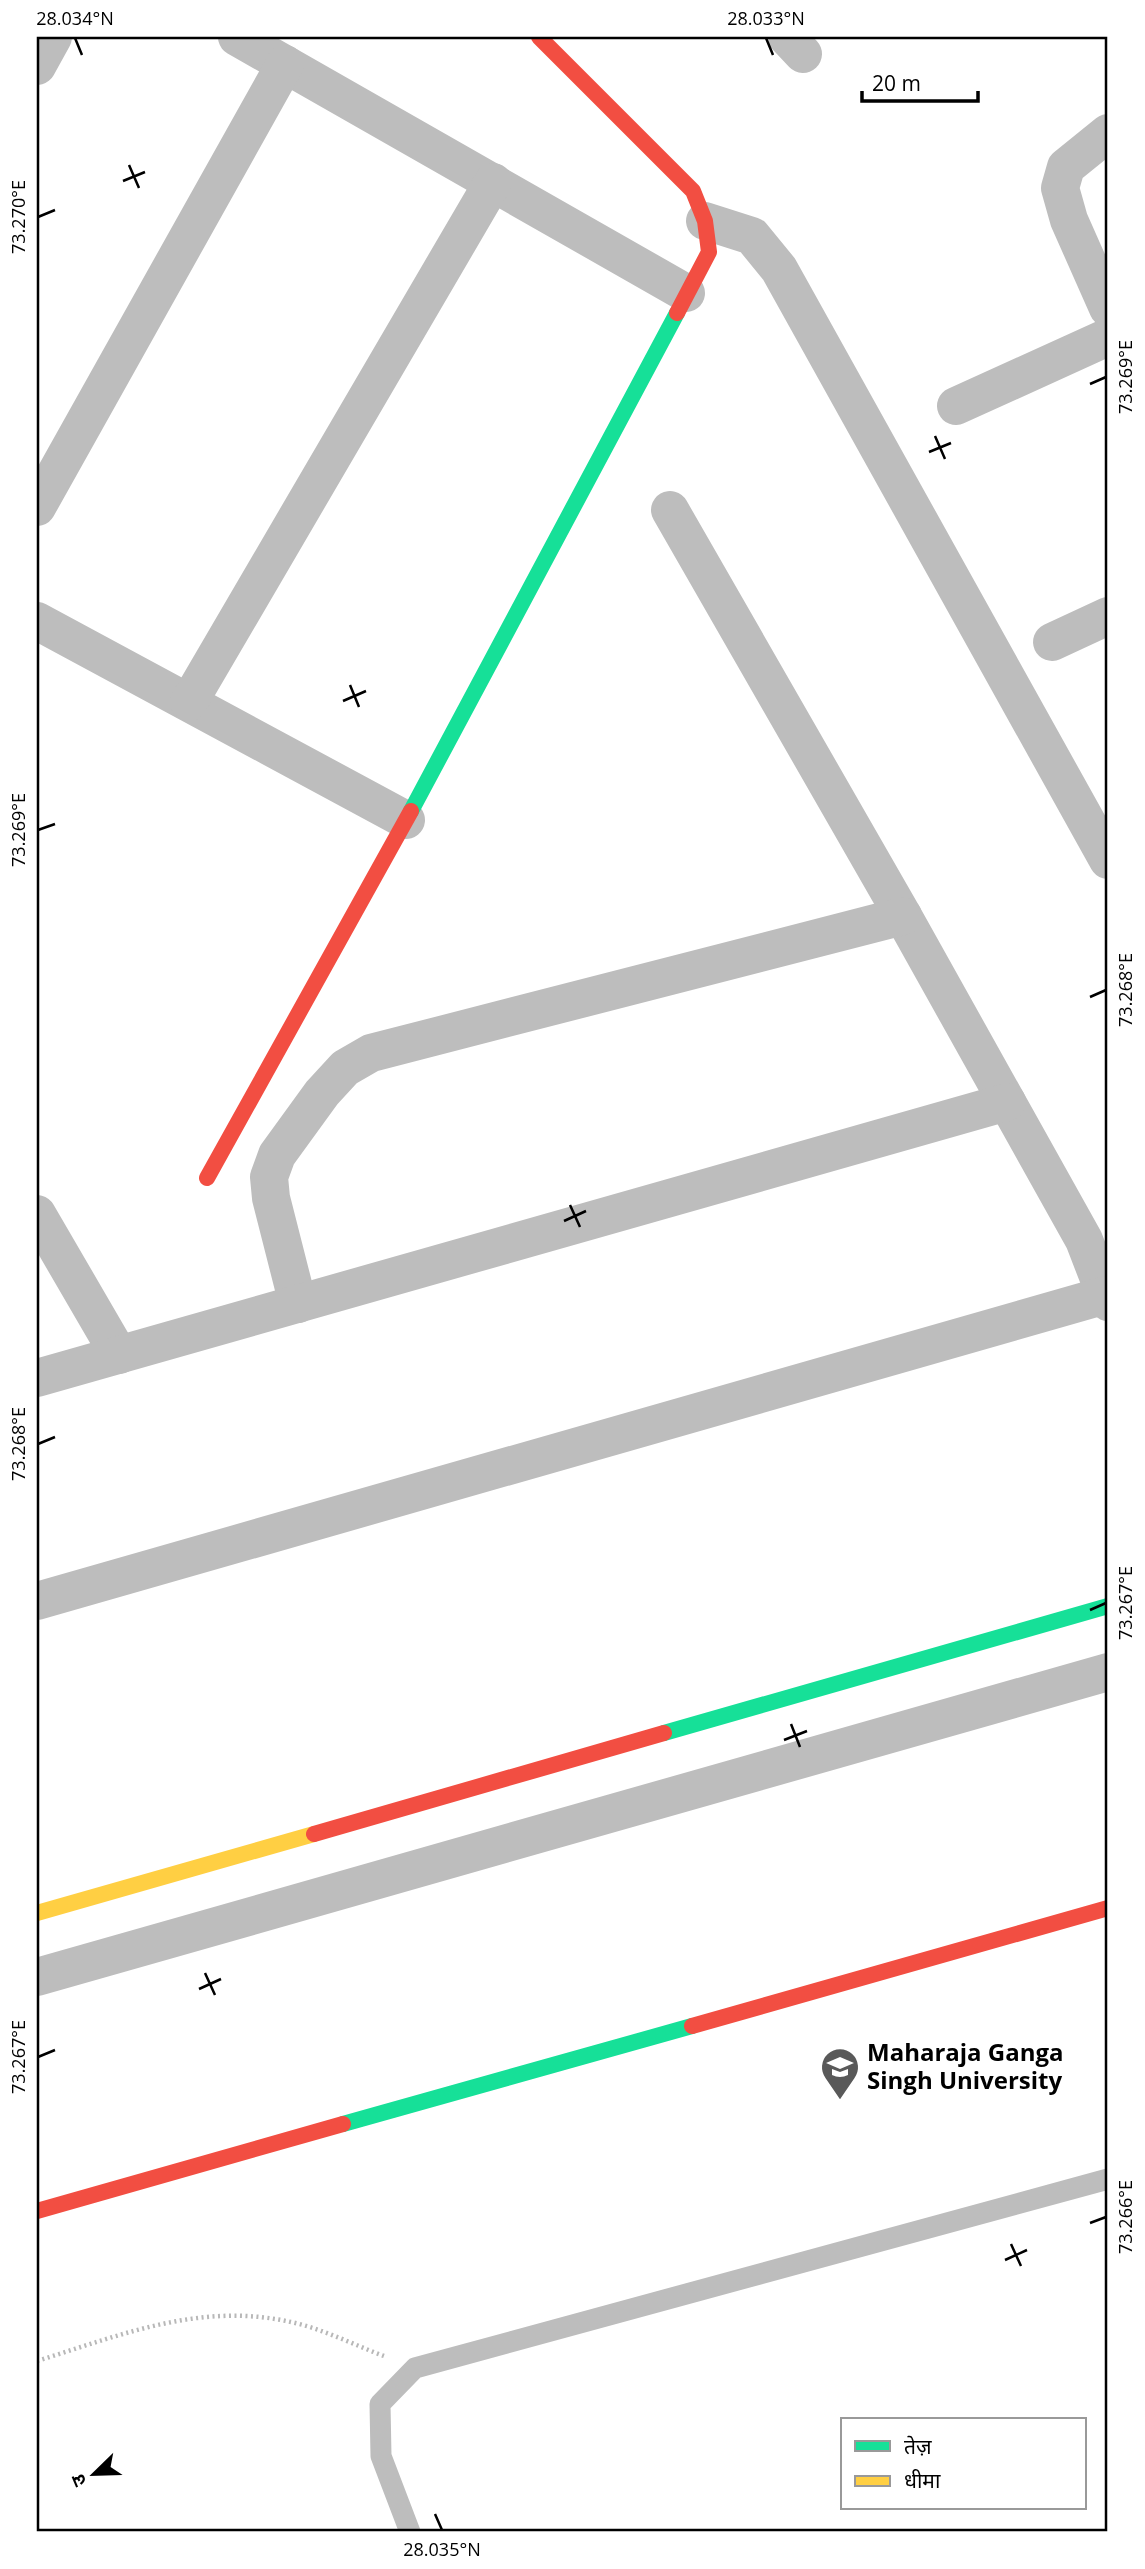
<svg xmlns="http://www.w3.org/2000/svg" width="1145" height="2569" font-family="'Open Sans','Noto Sans Devanagari',sans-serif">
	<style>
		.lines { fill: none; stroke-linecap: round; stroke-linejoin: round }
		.path { stroke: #b8b8b8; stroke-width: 4.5; stroke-dasharray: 2 3.5; stroke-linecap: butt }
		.lane { stroke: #bdbdbd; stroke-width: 21 }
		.street { stroke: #bdbdbd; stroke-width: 38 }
		.fast { stroke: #16e098; stroke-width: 16 }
		.slow { stroke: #ffcf43; stroke-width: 16 }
		.jam { stroke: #f24e42; stroke-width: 16 }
		.ticks { fill: none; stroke: #000; stroke-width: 2.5 }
		.labels { text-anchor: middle; stroke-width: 7; stroke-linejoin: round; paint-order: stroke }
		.poi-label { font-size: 24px; font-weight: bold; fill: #000; stroke: #fff; text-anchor: start }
		.neatline { fill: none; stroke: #000; stroke-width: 2.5 }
		.ticks-label { font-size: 18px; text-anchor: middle; fill: #000 }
	</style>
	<rect width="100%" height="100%" fill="#fff"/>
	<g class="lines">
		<path class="path" d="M37,2361C127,2333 208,2299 303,2325C331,2333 357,2346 384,2356"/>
		<path class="lane" d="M410,2532L381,2456L380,2404L415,2368L1108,2179"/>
		<g class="street">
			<path d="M237,37L686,293"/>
			<path d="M787,37L803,54"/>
			<path d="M37,66L53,37"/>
			<path d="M1108,133L1066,167L1060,188L1069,220L1108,308"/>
			<path d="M705,221L752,236L779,269L1108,860"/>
			<path d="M956,406L1108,337"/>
			<path d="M37,507L285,64"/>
			<path d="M670,510L903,916L1084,1240L1108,1302"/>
			<path d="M37,621L406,820"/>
			<path d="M1052,642L1108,616"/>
			<path d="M189,702L493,182"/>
			<path d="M37,1214L119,1355"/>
			<path d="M298,1304L271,1198L269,1177L277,1155L322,1093L345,1068L371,1053L903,916"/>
			<path d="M37,1378L1007,1102"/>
			<path d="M37,1601L1106,1295"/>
			<path d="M37,1977L1108,1672"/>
		</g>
		<g class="fast">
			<path d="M411,811L677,313"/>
			<path d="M664,1733L1108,1606"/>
			<path d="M343,2124L692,2026"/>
		</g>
		<path class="slow" d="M37,1913L314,1834"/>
		<g class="jam">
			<path d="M539,37L693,191L705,221L709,252L677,313"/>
			<path d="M207,1178L411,811"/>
			<path d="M314,1834L664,1733"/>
			<path d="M692,2026L1108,1908"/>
			<path d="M37,2211L343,2124"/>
		</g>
	</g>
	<path class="ticks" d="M75,38L82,55M766,38L773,55M129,165L139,188M123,181L145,172M38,217L55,210M1090,384L1106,377M935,436L945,459M929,452L951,443M350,685L359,707M343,701L366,691M38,830L55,824M1090,997L1106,990M570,1205L580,1227M564,1221L586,1211M38,1444L55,1437M1090,1610L1106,1603M791,1724L800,1747M784,1740L807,1731M205,1973L215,1995M199,1989L221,1979M38,2057L55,2050M1090,2223L1106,2217M1011,2244L1021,2266M1005,2260L1027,2250M435,2514L442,2530"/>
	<defs>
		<symbol id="university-pin" viewBox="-11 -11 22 30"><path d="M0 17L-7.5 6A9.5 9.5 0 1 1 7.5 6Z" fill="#595959" stroke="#fff"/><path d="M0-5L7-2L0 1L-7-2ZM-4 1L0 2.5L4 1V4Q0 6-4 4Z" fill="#fff"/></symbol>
	</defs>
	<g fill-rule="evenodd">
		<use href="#university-pin" x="818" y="2045" width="44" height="60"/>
	</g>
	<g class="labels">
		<g class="poi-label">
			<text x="867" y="2061">Maharaja Ganga<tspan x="867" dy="28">Singh University</tspan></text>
		</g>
	</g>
	<rect width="1145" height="2569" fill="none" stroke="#ffffff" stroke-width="77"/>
	<rect x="841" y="2418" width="245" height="91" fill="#ffffff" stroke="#999999" stroke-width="2"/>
	<rect x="855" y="2441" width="35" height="10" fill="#16e098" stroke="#999999" stroke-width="2"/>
	<text x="904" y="2454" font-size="21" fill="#000000">तेज़</text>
	<rect x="855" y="2476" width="35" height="10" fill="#ffcf43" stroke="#999999" stroke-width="2"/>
	<text x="904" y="2488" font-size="21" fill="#000000">धीमा</text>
	<g transform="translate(94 2474) rotate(247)" stroke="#ffffff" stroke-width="5" paint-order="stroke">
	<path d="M0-5L12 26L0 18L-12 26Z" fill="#000000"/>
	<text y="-10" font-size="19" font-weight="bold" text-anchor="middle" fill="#000000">उ</text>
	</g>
	<path d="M862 91v10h116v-10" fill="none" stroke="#000000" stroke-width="3.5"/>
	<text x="872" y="91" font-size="21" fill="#000000" stroke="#ffffff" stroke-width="5" paint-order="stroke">20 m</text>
	<rect x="38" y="38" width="1068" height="2492" class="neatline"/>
	<g class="ticks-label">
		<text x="75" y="25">28.034°N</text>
		<text x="766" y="25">28.033°N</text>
		<text transform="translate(19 217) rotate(-90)" y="6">73.270°E</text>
		<text transform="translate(1126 377) rotate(-90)" y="6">73.269°E</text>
		<text transform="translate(19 830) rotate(-90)" y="6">73.269°E</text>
		<text transform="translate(1126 990) rotate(-90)" y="6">73.268°E</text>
		<text transform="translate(19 1444) rotate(-90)" y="6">73.268°E</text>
		<text transform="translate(1126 1603) rotate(-90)" y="6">73.267°E</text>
		<text transform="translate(19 2057) rotate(-90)" y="6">73.267°E</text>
		<text transform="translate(1126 2217) rotate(-90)" y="6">73.266°E</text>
		<text x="442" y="2556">28.035°N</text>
	</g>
</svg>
